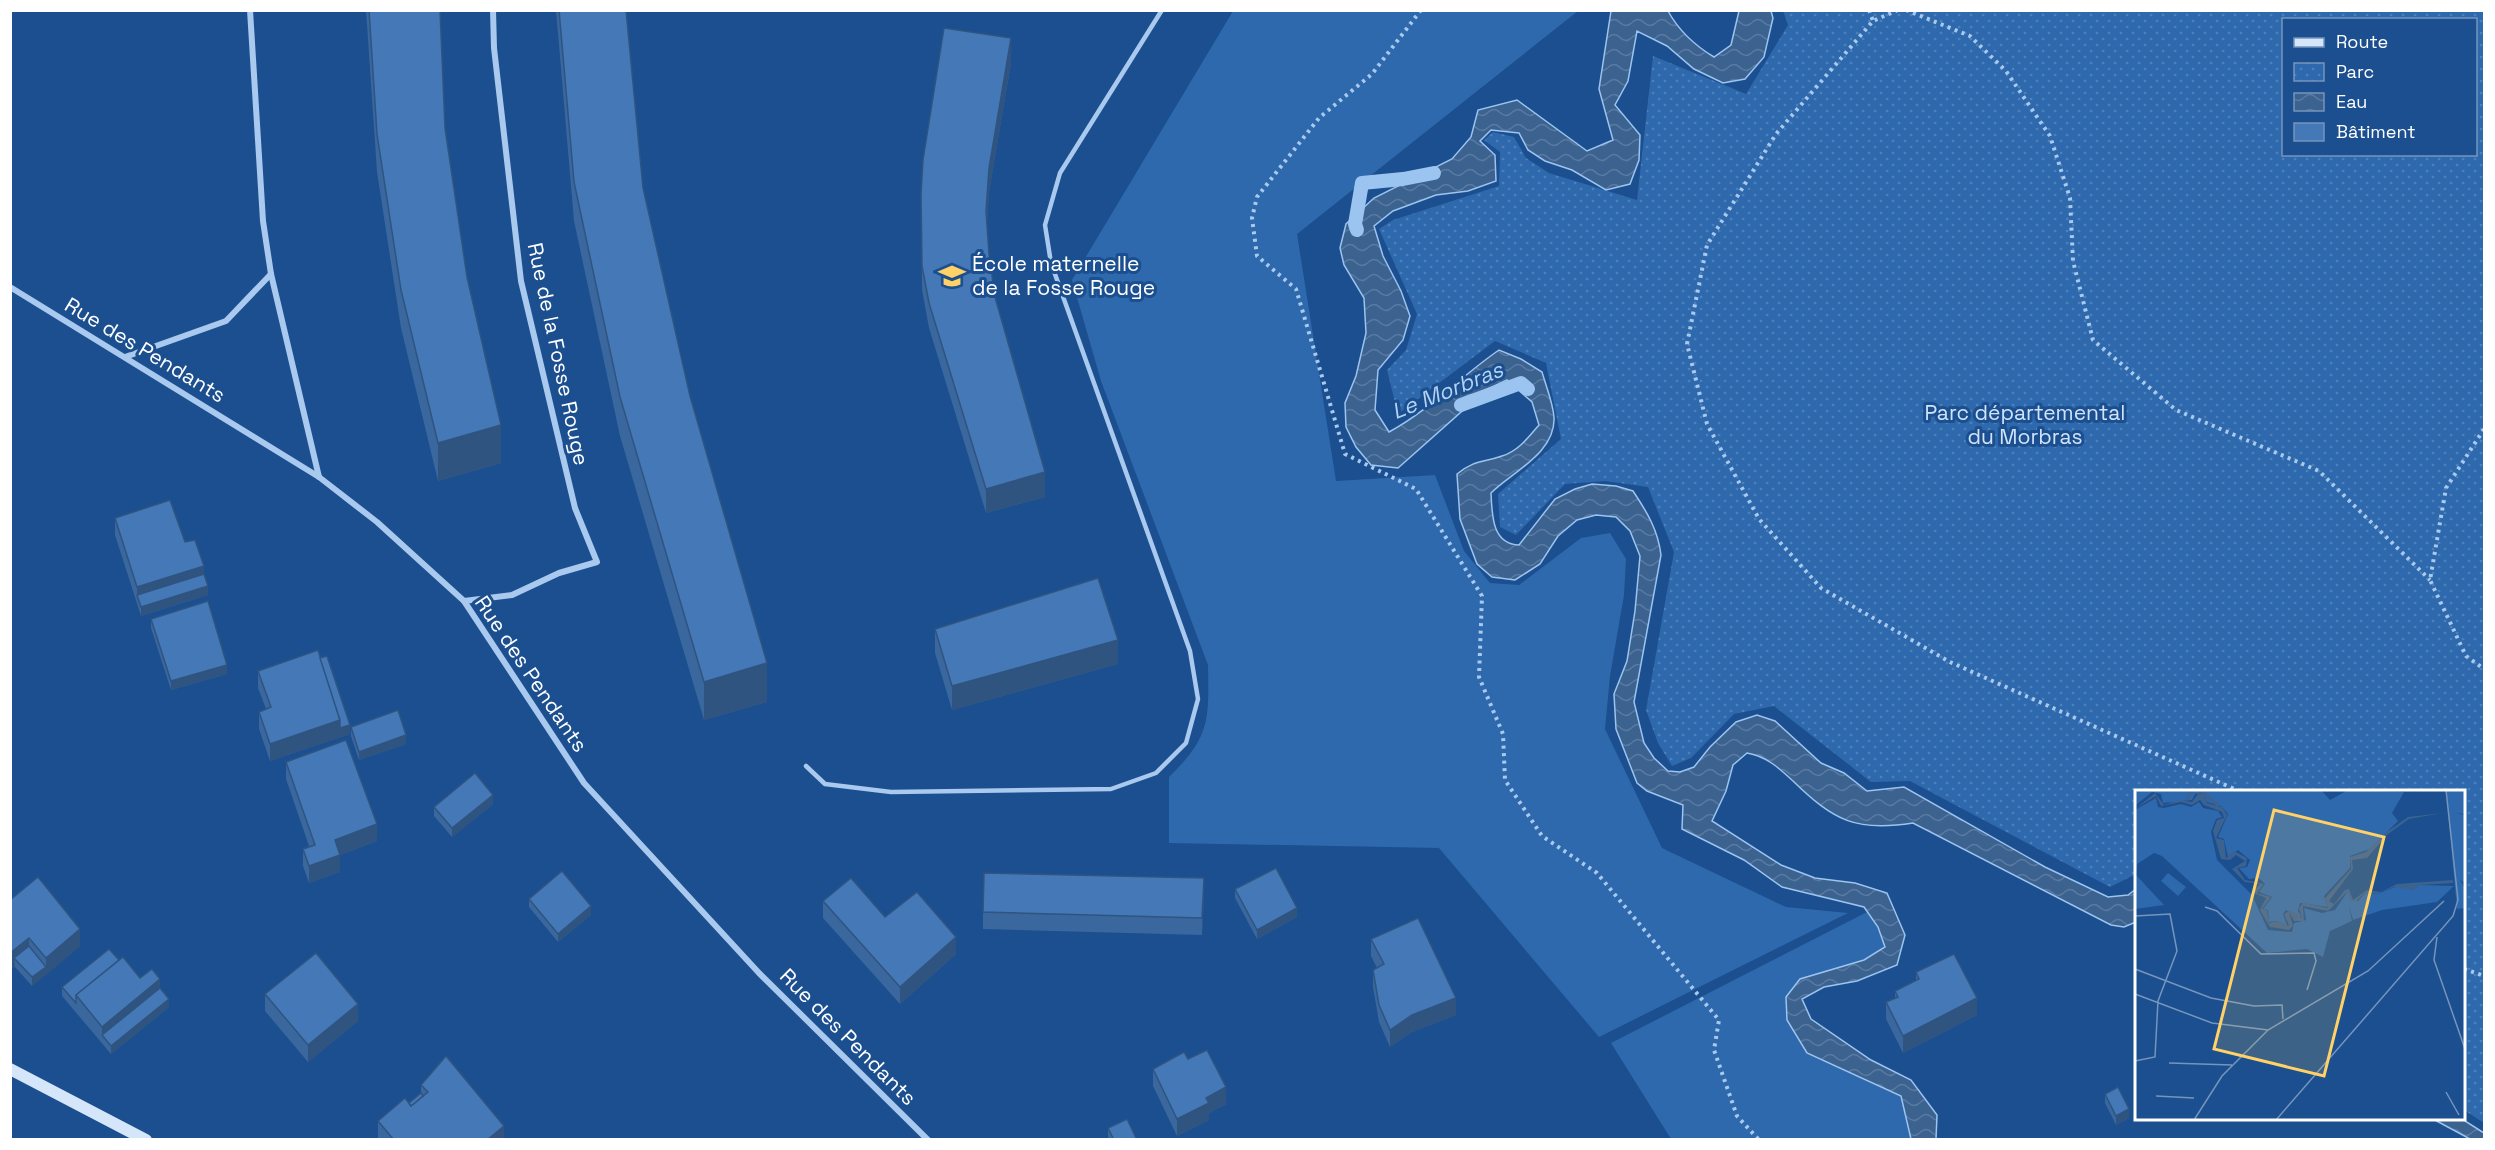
<svg xmlns="http://www.w3.org/2000/svg" width="2495" height="1150" font-family="'Space Grotesk',sans-serif">
	<style>
		.grass { fill: #2e69ad }
		.park { fill: url(#park-dots); fill-rule: evenodd }
		.water { fill: url(#water-waves); stroke: #9cc4f0; stroke-width: 1.5 }
		.lines { fill: none; stroke-linecap: round; stroke-linejoin: round }
		.stream { stroke: #9cc4f0; stroke-width: 14 }
		.path { stroke: #a9c9ee; stroke-width: 4; stroke-dasharray: 3 4.5; stroke-linecap: butt }
		.lane { stroke: #a9c9ee; stroke-width: 4.5 }
		.street { stroke: #a9c9ee; stroke-width: 6 }
		.secondary { stroke: #d6e6fa; stroke-width: 12 }
		.wall { fill: #3a679d }
		.shaded-wall { fill: #305480 }
		.building { fill: #4478b7; stroke: #305480; stroke-width: 1.5 }
		.labels { text-anchor: middle; stroke-width: 6; stroke-linejoin: round; paint-order: stroke }
		.poi-label { font-size: 21px; fill: #fff; stroke: #1b4f8f; text-anchor: start }
		.street-label { font-size: 21px; fill: #fff; stroke: #1b4f8f }
		.park-label { font-size: 21px; fill: #cfe3fa; stroke: #1b4f8f }
		.water-label { font-size: 22px; font-style: italic; fill: #b5d3f5; stroke: #1b4f8f }
		.inset-river { fill: none; stroke: #3c6290; stroke-width: 3 }
		.inset-road { fill: none; stroke: #7695bc; stroke-width: 1.5 }
		.view { fill: #ffd166; fill-opacity: 0.15; stroke: #ffd166; stroke-width: 3 }
		.inset-edge { fill: none; stroke: #fff; stroke-width: 3 }
	</style>
	<defs>
		<pattern id="park-dots" width="8" height="8" patternUnits="userSpaceOnUse" patternTransform="scale(1.5)"><rect width="8" height="8" fill="#2e69ad"/><path d="M2 2h.1M6 6h.1" fill="none" stroke="#4d80b9" stroke-width="1.8" stroke-linecap="round"/></pattern>
		<pattern id="water-waves" width="16" height="10" patternUnits="userSpaceOnUse" patternTransform="scale(1.5)"><rect width="16" height="10" fill="#3c6290"/><path d="M0 5q4-4 8 0t8 0" fill="none" stroke="#597aa1"/></pattern>
	</defs>
	<rect width="100%" height="100%" fill="#1b4f8f"/>
	<g class="grass">
		<path d="M1233,11H1578L1297,234L1336,481L1435,475L1464,551L1490,583L1519,585L1581,538L1610,533L1626,559L1624,595L1610,676L1605,729L1662,848L1786,907L1848,913L1599,1037L1439,848L1169,843V777C1210,737 1209,721 1208,665L1101,381L1072,280Z"/>
		<path d="M1867,912L1878,927L1885,947L1864,960L1800,979L1807,1053L1901,1096L1911,1139H1671L1611,1043Z"/>
	</g>
	<path class="park" d="M1783,11H2484V1123L2464,1110V792H2136V874L2110,887L1910,781L1871,782L1774,706L1734,714L1691,758L1672,766L1658,743L1646,710L1674,552L1648,487L1605,481L1565,484L1516,535L1500,527L1498,494L1561,439L1546,363L1495,341L1398,414L1387,370L1406,350L1417,314L1379,229L1393,220L1499,186L1500,152L1484,140L1493,132L1514,137L1526,158L1549,173L1637,200L1653,56L1746,94L1788,25ZM2284,20H2476V154H2284Z"/>
	<g class="water">
		<path d="M1611,11H1668C1679,31 1694,45 1714,57L1731,45L1739,11H1771L1773,18L1764,57L1745,79L1723,83L1694,69L1667,46L1637,31L1628,81L1615,105L1640,135L1639,160L1630,184L1606,190L1572,170L1545,161L1528,150L1519,133L1491,130L1480,141L1495,155L1496,181L1468,191L1436,195L1393,211L1374,226L1383,256L1401,291L1410,316L1403,340L1378,370L1375,410L1389,432C1430,410 1461,376 1499,350L1521,359L1542,372C1546,386 1553,403 1554,417C1556,453 1512,472 1491,493C1492,515 1492,544 1519,545L1555,499L1575,489L1592,484L1616,486L1633,491C1647,512 1658,530 1661,555L1634,702L1644,743L1654,758L1668,771L1680,772L1694,767L1710,747L1736,722L1757,715L1775,721L1821,763L1844,773L1867,791L1904,787L2045,867L2108,897L2128,895L2136,889V922L2124,927L2111,925L1913,823C1856,832 1834,821 1793,781C1779,768 1766,756 1747,753L1733,765L1726,791L1712,821L1781,865L1815,878L1855,883L1887,893L1905,935L1897,965L1857,981L1824,987L1802,999L1811,1019L1871,1060L1911,1080L1937,1115L1936,1139H1911L1901,1096L1807,1053L1787,1020L1786,997L1800,979L1864,960L1885,947L1878,927L1864,907L1782,887L1744,860L1682,829L1683,805L1647,791L1637,783L1616,729L1614,694L1627,661L1635,611L1640,556L1630,531L1616,517L1596,515L1577,520L1558,536L1540,564L1515,580L1492,577L1477,564L1460,519L1457,474C1474,460 1482,463 1502,456C1518,451 1528,438 1539,425L1532,402L1507,380L1486,390L1398,468L1371,465L1356,447L1346,427L1345,403L1356,376L1366,333L1364,298L1344,265L1340,248L1346,224L1374,198L1452,159L1471,137L1478,110L1517,100L1587,151L1613,140L1599,89Z"/>
		<path d="M2433,1119H2462L2484,1133V1139H2470Z"/>
	</g>
	<g class="lines">
		<g class="stream">
			<path d="M1357,230L1355,224L1362,183L1403,179L1434,173"/>
			<path d="M1461,405L1521,383L1528,389"/>
		</g>
		<g class="path">
			<path d="M1421,10L1372,74L1319,118L1257,197L1252,218L1257,256L1296,289L1345,454L1416,489L1482,596L1479,677L1503,734L1505,780L1542,836L1597,873L1719,1020L1714,1050L1737,1116L1759,1140"/>
			<path d="M1869,10L1873,21"/>
			<path d="M1898,10L1873,21L1776,134L1707,245L1687,344L1707,424L1759,519L1821,588L1950,662L2241,792"/>
			<path d="M1906,10L1970,36L2006,71L2050,136L2070,198L2073,261L2093,340L2176,410L2319,471L2430,580"/>
			<path d="M2484,429L2446,488L2430,580L2466,656L2484,669"/>
			<path d="M2464,969L2484,976"/>
		</g>
		<path class="lane" d="M806,766L825,784L891,792L1111,789L1156,773L1186,743L1198,699L1190,651L1051,263L1045,225L1060,173L1162,10"/>
		<g class="street">
			<path d="M250,10L263,221L271,274L319,477"/>
			<path d="M10,287L319,477L377,522L464,601L584,783L759,973L928,1140"/>
			<path d="M125,357L226,321L271,274"/>
			<path d="M464,601L512,595L559,573L597,562L575,508L521,281L494,48L493,10"/>
		</g>
		<path class="secondary" d="M10,1069L146,1140"/>
	</g>
	<g class="wall">
		<path d="M366,10H440L445,128L467,277L501,463L438,481L401,328L377,172Z"/>
		<path d="M556,10H626L643,188L690,396L767,702L704,720L620,436L574,221Z"/>
		<path d="M1011,63L989,192L987,223L989,254L995,297L1045,497L986,513L929,328L922,290L921,194Z"/>
		<path d="M115,518L185,542L204,574L208,595L141,616L115,535Z"/>
		<path d="M151,619L227,674L171,690L151,628Z"/>
		<path d="M935,629L1118,664L952,710L935,653Z"/>
		<path d="M258,671L350,734L270,761L259,729V712L266,709L258,688Z"/>
		<path d="M351,727L406,744L359,760L351,736Z"/>
		<path d="M286,762L377,841L340,855V872L309,883L303,866V849L309,846L286,779Z"/>
		<path d="M493,804L452,837L434,816V807Z"/>
		<path d="M1235,889L1297,917L1257,939L1235,898Z"/>
		<path d="M1204,895L1202,935L983,929V912Z"/>
		<path d="M529,899L591,915L558,942L529,907Z"/>
		<path d="M10,900L80,946L32,986L15,967L10,970Z"/>
		<path d="M823,901L885,917L956,954L900,1004L823,918Z"/>
		<path d="M1371,939L1456,1015L1412,1032L1390,1047L1379,1022L1373,987V970L1377,968L1371,956Z"/>
		<path d="M1916,972L1977,1015L1903,1053L1886,1019V1002L1895,998V991L1916,980Z"/>
		<path d="M140,978L160,988L169,1007L111,1054L62,996V987Z"/>
		<path d="M265,994L358,1021L308,1062L265,1011Z"/>
		<path d="M1188,1059L1226,1104L1209,1113V1120L1177,1136L1153,1086V1069Z"/>
		<path d="M421,1085L504,1140H380L378,1138V1121L409,1103L421,1093Z"/>
		<path d="M2105,1094L2129,1118L2116,1125L2105,1103Z"/>
		<path d="M1108,1128L1137,1140H1110L1108,1137Z"/>
	</g>
	<g class="shaded-wall">
		<path d="M1011,38V63L989,192L986,235V211L989,168Z"/>
		<path d="M501,425V463L438,481V443Z"/>
		<path d="M1045,472V497L986,513V489Z"/>
		<path d="M204,566V583L137,595V587Z"/>
		<path d="M208,586V595L141,616V607Z"/>
		<path d="M1118,640V664L952,710V686Z"/>
		<path d="M767,663V702L704,720V682Z"/>
		<path d="M227,665V674L171,690V681Z"/>
		<path d="M340,720L350,725V734L270,761V744Z"/>
		<path d="M406,735V744L359,760V752Z"/>
		<path d="M493,795V804L452,837V828Z"/>
		<path d="M377,824V841L340,855V872L309,883V866L335,840Z"/>
		<path d="M1204,878V895L1202,935V918Z"/>
		<path d="M591,906V915L558,942V934Z"/>
		<path d="M1297,908V917L1257,939V930Z"/>
		<path d="M80,929V946L46,975V958Z"/>
		<path d="M956,937V954L900,1004V987Z"/>
		<path d="M29,938V955L14,958L15,967L10,970V953Z"/>
		<path d="M46,967V975L32,986V977Z"/>
		<path d="M160,979V996L102,1035V1027Z"/>
		<path d="M1456,998V1015L1412,1032L1390,1047V1030L1412,1015Z"/>
		<path d="M1977,998V1015L1903,1053V1036Z"/>
		<path d="M169,999V1007L111,1054V1046Z"/>
		<path d="M358,1004V1021L308,1062V1045Z"/>
		<path d="M1226,1087V1104L1209,1113V1120L1177,1136V1119L1206,1098Z"/>
		<path d="M2129,1109V1118L2116,1125V1116Z"/>
		<path d="M504,1126V1140H487Z"/>
	</g>
	<g class="building">
		<path d="M369,10H440L445,128L467,277L501,425L438,443L401,290L377,134Z"/>
		<path d="M559,10H626L643,188L690,396L767,663L704,682L620,397L574,182Z"/>
		<path d="M944,28L1011,38L989,168L986,211L989,254L995,297L1045,472L986,489L929,303L922,266L921,194L923,160Z"/>
		<path d="M170,500L185,542L195,540L204,566L137,587L115,518Z"/>
		<path d="M204,574L208,586L141,607L137,595Z"/>
		<path d="M1098,578L1118,640L952,686L935,629Z"/>
		<path d="M208,601L227,665L171,681L151,619Z"/>
		<path d="M318,650L340,720L270,744L259,712L271,707L258,671Z"/>
		<path d="M327,656L350,725L340,728V720L320,658Z"/>
		<path d="M398,710L406,735L359,752L351,727Z"/>
		<path d="M346,740L377,824L335,840L340,855L309,866L303,849L315,845L286,762Z"/>
		<path d="M475,773L493,795L452,828L434,807Z"/>
		<path d="M1276,868L1297,908L1257,930L1235,889Z"/>
		<path d="M562,871L591,906L558,934L529,899Z"/>
		<path d="M984,873L1204,878L1202,918L983,912Z"/>
		<path d="M38,877L80,929L46,958L29,938L10,953V900Z"/>
		<path d="M851,878L885,917L917,892L956,937L900,987L823,901Z"/>
		<path d="M1418,918L1456,998L1412,1015L1390,1030L1379,1005L1373,970L1384,964L1371,939Z"/>
		<path d="M29,946L46,967L32,977L14,958Z"/>
		<path d="M109,949L119,960L76,995V1003L62,987Z"/>
		<path d="M316,953L358,1004L308,1045L265,994Z"/>
		<path d="M1954,954L1977,998L1903,1036L1886,1002L1898,997L1895,991L1919,979L1916,972Z"/>
		<path d="M123,957L140,978L152,969L160,979L102,1027L76,995Z"/>
		<path d="M160,988L169,999L111,1046L102,1035Z"/>
		<path d="M1207,1050L1226,1087L1206,1098L1209,1103L1177,1119L1153,1069L1184,1052L1188,1059Z"/>
		<path d="M446,1056L504,1126L487,1140H394L378,1121L405,1098L411,1106L428,1092L421,1085Z"/>
		<path d="M2118,1087L2129,1109L2116,1116L2105,1094Z"/>
		<path d="M421,1093L423,1096L411,1106L409,1103Z"/>
		<path d="M1127,1119L1137,1140H1114L1108,1128Z"/>
	</g>
	<defs>
		<symbol id="school-bare" viewBox="-9 -9 18 18"><path d="M0-5L7-2L0 1L-7-2ZM-4 1L0 2.5L4 1V4Q0 6-4 4Z" fill="#ffd166" stroke="#1b4f8f" stroke-width="2.5" paint-order="stroke"/></symbol>
	</defs>
	<g fill-rule="evenodd">
		<use href="#school-bare" x="933" y="257" width="38" height="38"/>
	</g>
	<g class="labels">
		<g class="poi-label">
			<text x="972" y="271">École maternelle<tspan x="972" dy="24">de la Fosse Rouge</tspan></text>
		</g>
		<g class="street-label">
			<text transform="translate(145 350) rotate(31)" y="7">Rue des Pendants</text>
			<text transform="translate(558 354) rotate(78)" y="7">Rue de la Fosse Rouge</text>
			<text transform="translate(531 674) rotate(56)" y="7">Rue des Pendants</text>
			<text transform="translate(848 1037) rotate(45)" y="7">Rue des Pendants</text>
		</g>
		<g class="park-label">
			<text x="2025" y="420">Parc départemental<tspan x="2025" dy="24">du Morbras</tspan></text>
		</g>
		<g class="water-label">
			<text transform="translate(1447 390) rotate(-22)" y="8">Le Morbras</text>
		</g>
	</g>
	<g transform="translate(2135 790)">
		<rect width="330" height="330" fill="#1b4f8f"/>
		<path d="M311,0H330V24L320,23L330,25V93L325,90L330,98V118L322,119ZM21,8L23,17L29,18L46,14L56,17L64,12L68,18L83,21L87,27L81,29L76,42L82,70L117,105L133,140L157,142L159,133L171,130L169,118L187,123L200,120L213,101L216,110L223,111L230,103L242,104L263,96L277,100L285,95L319,96L302,112L247,120L218,130L214,116L217,131L195,141L188,167L172,159L132,163L27,66L19,63L2,74L1,85L29,115L0,119V20ZM33,83L51,97L43,106L26,91Z" fill="#2e69ad"/>
		<path d="M0,0H186L195,10L213,0L269,2L257,23L263,31L235,59L215,66V78L189,106L193,117L165,113L163,121L167,127L151,120L148,124L152,135H148L143,131L134,132L133,120L128,119L137,107L124,102L130,94L124,88L114,89L104,78L112,77L115,70L103,60L93,67L89,49L83,47L93,24L86,16L72,12L69,3L60,4L57,10L28,13L26,4L17,2L1,15Z" fill="#2e69ad"/>
		<path d="M20,3L29,15L44,10L57,12L63,4H69L72,13L87,17L92,25L81,48L89,50L91,68L99,61L112,68L111,76L102,78L110,90L129,94L122,103L136,107L127,119L132,120L134,133L143,131L154,136L149,124L156,120L167,128L164,118L168,113L193,118L190,108L216,79L215,67L231,62L252,42L273,27L308,23L274,29L253,44L232,68L217,70L218,79L194,111L199,114L210,100L214,99L218,110L232,100L246,102L262,94L318,90V93L285,95L278,100L259,97L242,104L230,103L220,112L216,110L213,101L193,121L168,116L169,131H159L154,122L158,136L154,140L135,137L125,120L131,108L117,102L125,94L110,92L97,79L110,71L101,65L95,70L86,69L78,41L82,30L89,28L87,22L69,15L65,10L57,15L46,12L26,16L21,6L0,19Z" fill="#3c6290"/>
		<path class="inset-river" d="M52,10L57,1H66L84,16"/>
		<path class="inset-road" d="M70,117L82,121L126,164L179,163L181,171L172,200M0,126L35,124L42,161L23,211L20,267L0,271M302,147L299,170L330,259M0,179L76,208L119,216L147,215L148,229M0,204L77,233L133,240M34,273L97,275M311,302L324,325M21,306L59,308M59,330L87,286L133,240L233,181L309,111M141,330L318,126L323,110L311,0"/>
		<path class="view" d="M139,20L249,47L189,286L79,259Z"/>
		<rect width="330" height="330" class="inset-edge"/>
	</g>
	<rect width="2495" height="1150" fill="none" stroke="#ffffff" stroke-width="24"/>
	<rect x="2282" y="18" width="195" height="138" fill="#1b4f8f" stroke="#7695bc" stroke-width="1.5"/>
	<rect x="2294" y="38" width="30" height="9" fill="#d6e6fa" stroke="#7695bc" stroke-width="1.5"/>
	<text x="2336" y="48" font-size="18" fill="#ffffff">Route</text>
	<rect x="2294" y="63" width="30" height="18" fill="url(#park-dots)" stroke="#7695bc" stroke-width="1.5"/>
	<text x="2336" y="78" font-size="18" fill="#ffffff">Parc</text>
	<rect x="2294" y="93" width="30" height="18" fill="url(#water-waves)" stroke="#7695bc" stroke-width="1.5"/>
	<text x="2336" y="108" font-size="18" fill="#ffffff">Eau</text>
	<rect x="2294" y="123" width="30" height="18" fill="#4478b7" stroke="#7695bc" stroke-width="1.5"/>
	<text x="2336" y="138" font-size="18" fill="#ffffff">Bâtiment</text>
</svg>
